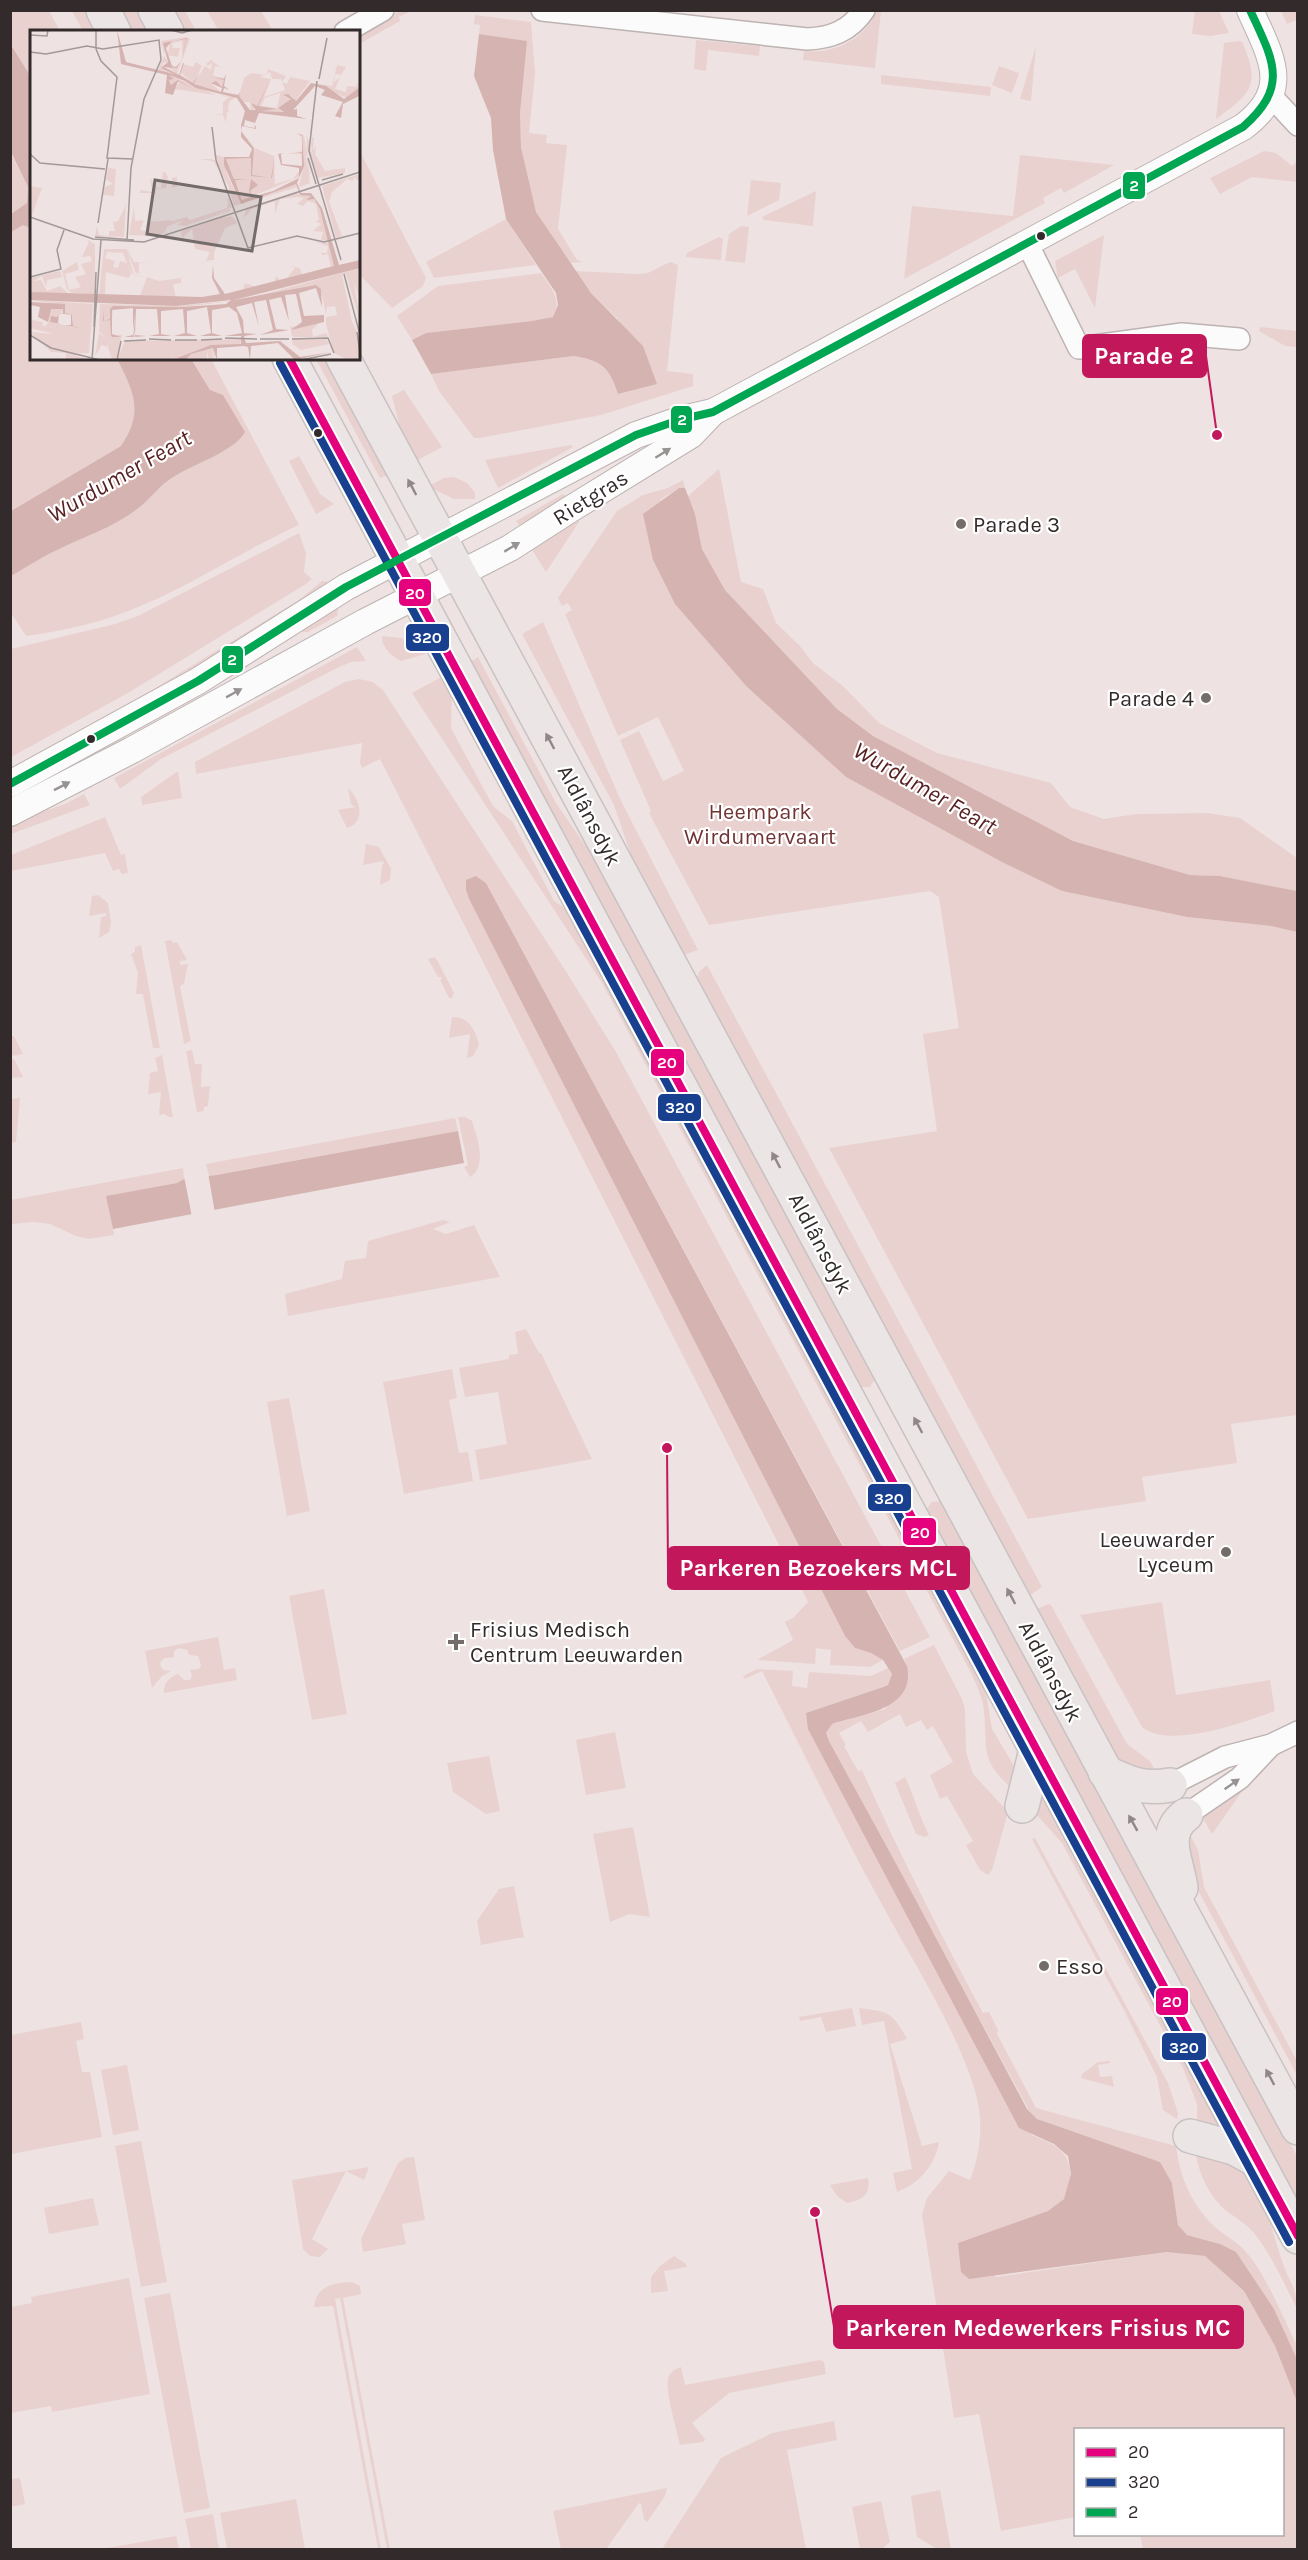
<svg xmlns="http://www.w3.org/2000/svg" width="1308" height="2560" font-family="Karla,sans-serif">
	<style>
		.green { fill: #e9d1cf }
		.water { fill: #d5b3b0 }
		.pier { fill: #eee3e2 }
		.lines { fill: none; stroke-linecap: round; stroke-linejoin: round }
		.minor-casing { stroke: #bcb3b2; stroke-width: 24 }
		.tertiary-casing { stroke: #bcb3b2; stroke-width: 28 }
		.primary-casing { stroke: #c8c2c2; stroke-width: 36 }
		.minor { stroke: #fcfbfb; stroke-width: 21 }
		.tertiary { stroke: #fcfbfb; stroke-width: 26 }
		.primary { stroke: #ece5e5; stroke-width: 33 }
		.bus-1-casing { stroke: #fff; stroke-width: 12 }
		.bus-2-casing { stroke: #fff; stroke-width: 12 }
		.bus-3-casing { stroke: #fff; stroke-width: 12 }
		.bus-1 { stroke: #e5007d; stroke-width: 8 }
		.bus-2 { stroke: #19408f; stroke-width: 8 }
		.bus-3 { stroke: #00a651; stroke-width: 8 }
		.oneway { fill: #989393 }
		.oneway2 { fill: #908888 }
		.bus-dot { fill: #332b2b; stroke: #fff; stroke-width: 2 }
		.poi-dot { fill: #746b6b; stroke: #fff; stroke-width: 2 }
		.labels { text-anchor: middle; stroke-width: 4.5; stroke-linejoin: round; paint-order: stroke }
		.street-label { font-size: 22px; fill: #332b2b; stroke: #fff }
		.poi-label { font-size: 22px; fill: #332b2b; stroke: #fff; text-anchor: start }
		.park-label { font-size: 22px; fill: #6f3433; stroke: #fff }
		.water-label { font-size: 24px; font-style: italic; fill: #571f1f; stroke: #fff }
		.inset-road { fill: none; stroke: #a39999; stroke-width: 1.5 }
		.view { fill: #746b6b; fill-opacity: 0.15; stroke: #746b6b; stroke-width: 3 }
		.inset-edge { fill: none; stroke: #332b2b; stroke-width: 3 }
		.leader { fill: none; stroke: #c2185b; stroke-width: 2 }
		.callout-dot { fill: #c2185b; stroke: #fff; stroke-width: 2 }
		.callout { fill: #c2185b; stroke: #c2185b; stroke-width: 2 }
		.callout-label { font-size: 24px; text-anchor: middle; font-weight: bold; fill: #fff }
		.line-badge { stroke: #fff; stroke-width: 2 }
		.badge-label { font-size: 16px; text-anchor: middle; font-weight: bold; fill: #fff }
	</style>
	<rect width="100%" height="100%" fill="#eee3e2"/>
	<g class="green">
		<path d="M1195,10L1219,11L1229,33L1211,36L1192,34Z"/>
		<path d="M10,11H49L60,31L32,32L31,79L11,43Z"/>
		<path d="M72,11H86L98,31H83Z"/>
		<path d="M118,11H138L150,31H129Z"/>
		<path d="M172,11H185L196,31H184Z"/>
		<path d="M207,11H261L273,31H219Z"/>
		<path d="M400,11H411L399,17L400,21L359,44L358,33Z"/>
		<path d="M876,11H881L875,68L803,60L804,51C834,54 865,40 876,11Z"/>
		<path d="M1281,11H1297V20L1287,24Z"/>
		<path d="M475,15L531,22L535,74L529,133L547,135L546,143L567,145L558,229L577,260L583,262L569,263L536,212L521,147L520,113L526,41L479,34L480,25L474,24Z"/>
		<path d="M696,40L760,46L759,56L708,50L706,71L694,69Z"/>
		<path d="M1239,41L1242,42C1262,86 1250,94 1216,119L1224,43Z"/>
		<path d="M1036,46L1031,101L1020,99Z"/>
		<path d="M999,66L1019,73L1012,93L992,85Z"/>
		<path d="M881,75L991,87L990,96L881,84Z"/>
		<path d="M359,150L426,278L423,286L392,308L359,274Z"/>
		<path d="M1264,151L1276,153L1292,166L1297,161V182L1252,177L1220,194L1210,178Z"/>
		<path d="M10,152L28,187L27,203L31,228L32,358L117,359C134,392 144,412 121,446L11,511Z"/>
		<path d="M1020,155L1114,165L1064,193L1061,188L1043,198L1045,203L904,279L912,206L1013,216Z"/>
		<path d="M751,180L781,183L779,200L747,216Z"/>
		<path d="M816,191L813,226L764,220L762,217Z"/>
		<path d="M506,219L536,265L434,278L426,262Z"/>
		<path d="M741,226L749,227L745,263L725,261L729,234Z"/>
		<path d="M1104,235L1095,308L1075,269L1058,278L1055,261Z"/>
		<path d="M719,237L723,239L721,260L686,257L687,253Z"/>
		<path d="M670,262L678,265L667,371L693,374V386L601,415L480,438H474L439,391L431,374L574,356C601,361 609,367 618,394L657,384L617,318L591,293L574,271L638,274L648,273Z"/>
		<path d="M541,273C552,289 561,298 554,317L532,321L426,333L412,340L397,316L438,286Z"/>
		<path d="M1260,327L1297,331V347L1285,346L1259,331Z"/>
		<path d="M191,359H211L299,525C244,550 194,584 138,607C104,622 63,631 26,636L11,613V576C25,568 40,558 55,551C83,537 116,527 141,506C153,496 161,485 175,476C194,464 235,451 244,432L223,395L210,390Z"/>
		<path d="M316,359H327L388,475L380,478Z"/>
		<path d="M404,390L442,447L414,462L403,440L392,396Z"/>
		<path d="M571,445L573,447L498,488L485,460Z"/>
		<path d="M299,456L320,494L334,504L316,514L289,461Z"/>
		<path d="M719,469L741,582L763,589L776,623L800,646L813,663L843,686L879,723L937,753L1051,783L1070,807L1104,819L1136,814L1208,813L1240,818L1297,858V891L1220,876L1190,875L1073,841L873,736L837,709L725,590L702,549L695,514L687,497Z"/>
		<path d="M454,477L467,483L475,493V499H454L431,488V485L444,478Z"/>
		<path d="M683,480L685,488H679L661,499L653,560L675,604L746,686L846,777L1062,891L1187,917L1271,926L1297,932V1415L1231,1424L1237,1463L1142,1477L1146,1501L1028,1519L829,1148L937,1131L923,1034L959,1028L939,897L930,891L709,925L649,813L651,811L620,740L639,731L663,781L684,771L658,717L618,736L565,614L572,610L568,603L562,606L558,598L617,511L643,495L668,488Z"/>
		<path d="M563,494L567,497L521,528L516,521Z"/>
		<path d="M578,520L579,522L546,572L531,548Z"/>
		<path d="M299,533L306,553L304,572L312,579L306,584L128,693L11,757V649L115,624L138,616Z"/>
		<path d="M322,581H326L329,587L315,599L11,777V768L154,689L299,600Z"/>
		<path d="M334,607L338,608L337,616L308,632H303L301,629Z"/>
		<path d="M543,622L621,801L698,950L681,956L637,873L614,805L522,634Z"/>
		<path d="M382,636L401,638L424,647L426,654L401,661C392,657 381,646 382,636Z"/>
		<path d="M357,647L366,661L351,662L337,668L161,759L120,789L114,778Z"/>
		<path d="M478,657L556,803L610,881L875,1379L870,1387H858L470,662Z"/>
		<path d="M445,675L452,687L451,728L488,797L494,807L512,821L554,901L573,913L985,1686L992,1729L1014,1766L1016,1771L1011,1788C979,1758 988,1751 984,1712C983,1698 977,1686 971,1673L602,983L412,693Z"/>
		<path d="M359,679L373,682L383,690L567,973L616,1052L930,1637L900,1651L486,883L476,876L466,890L469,899L845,1636L855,1648L871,1653L883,1660L870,1667L830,1665L831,1650L816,1648L815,1664L757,1660L793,1640L785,1622L793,1618L808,1602L380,759L362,768L360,763L362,743L196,774L195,762L345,682Z"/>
		<path d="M178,771L182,798L142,805L141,797Z"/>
		<path d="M348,788C360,799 367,822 347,828L338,810L355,807L351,804Z"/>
		<path d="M84,794L90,805L11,834L10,823L65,804Z"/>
		<path d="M105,817L121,855L125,854L128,873L122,874L119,869L113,871L105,853L11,871V855Z"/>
		<path d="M366,844L379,847L391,869L390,880L380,885L382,865L384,864L383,861L363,865Z"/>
		<path d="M98,895L108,903L111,923L109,932L99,938L101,917L106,916V913L89,916L92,896Z"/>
		<path d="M171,940L173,943L177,942L187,960L180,961V965L188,964L184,984L180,986L191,1041L184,1044L165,941Z"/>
		<path d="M141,945L160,1048H153L143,994H136L138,973L131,954L135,952V947Z"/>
		<path d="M434,957L437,960L454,993L452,998H449L440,980L442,979L441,977H438L428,959Z"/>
		<path d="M707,965L1042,1587L1029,1596L696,982L699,972Z"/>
		<path d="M452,1017C468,1016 476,1030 479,1045L473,1056L467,1058L470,1034L449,1038Z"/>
		<path d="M11,1036H14L23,1054L11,1056Z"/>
		<path d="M192,1050L195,1064H202L201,1087L210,1086L208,1106L204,1107V1111L197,1112L186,1051Z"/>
		<path d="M162,1055L173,1117H168L165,1114L159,1115L161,1092L148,1094L150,1073L158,1071L155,1058Z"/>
		<path d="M14,1059L23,1077L11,1078V1060Z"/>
		<path d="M20,1098L16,1142L11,1143V1099Z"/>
		<path d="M458,1117H465L472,1121C477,1137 488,1167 470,1177L464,1167L468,1165Z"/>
		<path d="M455,1118L458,1131L209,1176L206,1164Z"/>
		<path d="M183,1168L184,1179L177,1183L107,1196L114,1235L89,1239L76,1236L50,1224L34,1222L11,1224V1200Z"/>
		<path d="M443,1220L450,1222L433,1229L446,1234L474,1225L500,1277L288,1316L285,1294L342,1279L345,1261L366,1258L368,1241Z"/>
		<path d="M526,1329L539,1353H541L592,1459L480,1480L475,1450L507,1444L498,1392L465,1397L459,1368L509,1359V1355L518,1354L515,1332Z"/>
		<path d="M452,1369L457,1398L449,1400L459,1453L468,1452L473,1481L404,1494L383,1382Z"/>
		<path d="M289,1398L310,1511L287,1516L267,1402Z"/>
		<path d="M942,1501L947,1505L1297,2156V2208L926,1510L932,1502Z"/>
		<path d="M324,1589L347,1714L312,1720L289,1596Z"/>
		<path d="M1162,1602L1176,1695L1270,1680L1275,1711C1245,1722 1169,1750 1142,1727L1080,1615Z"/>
		<path d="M1048,1604L1051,1605L1127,1744L1150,1761L1157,1774L1120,1765L1035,1610Z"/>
		<path d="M218,1637L224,1670L235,1668L237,1680L164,1693C163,1684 169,1677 178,1674L184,1680H190L192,1676L190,1670L199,1669L201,1665L198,1656L189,1655L187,1650L179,1648L174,1651V1657C167,1659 164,1655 160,1664L163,1670L171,1671L162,1676L152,1688L145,1651Z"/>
		<path d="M934,1645L962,1699L965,1709L966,1752L973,1774L1008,1812L992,1870L988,1875L980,1870L966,1845L973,1841L947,1796L940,1799L930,1775L953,1762L933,1726L927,1730L921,1720L906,1727L900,1714L868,1732L861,1721L839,1733L846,1745L844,1746L858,1771L862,1770C899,1853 940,1933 983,2013L989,2012L998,2030L997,2034L1036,2108L1176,2146C1180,2177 1191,2204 1215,2227C1225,2236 1238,2242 1247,2253C1266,2275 1284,2319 1297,2346V2359L1274,2309L1220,2244L1187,2235L1178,2225L1172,2183L1160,2162L1070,2131L1037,2119L1031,2114L829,1741L826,1733L832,1724L885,1709L907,1666L904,1659Z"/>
		<path d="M888,1668L892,1674L888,1685L806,1713L1032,2135C1052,2144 1066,2147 1070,2170C1072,2180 1069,2194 1062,2201C1044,2219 989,2232 963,2241L996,2277L1167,2252L1205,2256L1244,2291L1275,2346L1297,2402V2549H1143L1140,2535L1282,2534V2430H1076L1075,2517L1001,2531L979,2414L954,2418L922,2215L927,2198L949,2171L970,2180C981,2151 984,2122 975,2091C956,2027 911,1959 879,1899C838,1825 801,1747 762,1671L745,1679L743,1676L757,1669L793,1671L792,1686L807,1688L809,1672L871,1676Z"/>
		<path d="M615,1732L626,1788L586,1795L576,1740Z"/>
		<path d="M489,1756L500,1811L486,1814L453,1792L447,1763Z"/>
		<path d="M905,1777C915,1798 919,1816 929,1835L925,1837L916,1834L895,1783Z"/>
		<path d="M1242,1788L1243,1790L1212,1834L1201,1815Z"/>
		<path d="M1044,1796L1224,2128L1197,2126V2104L1183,2068L1062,1843L1035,1813L1040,1797Z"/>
		<path d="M633,1827L650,1917L629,1914L610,1922L593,1834Z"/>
		<path d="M1189,1833L1198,1850L1204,1887L1297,2061V2075L1185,1866Z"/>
		<path d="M1035,1838L1168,2083L1178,2113L1177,2119L1163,2110L1157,2077L1125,2012L1032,1839Z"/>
		<path d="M514,1886L524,1937L481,1945L477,1921L499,1889Z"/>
		<path d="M852,2008L856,2026L826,2032L821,2017L800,2021L799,2017Z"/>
		<path d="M859,2008C890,2012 892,2012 907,2039L890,2044L922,2146L939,2142C935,2165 919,2184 897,2192L893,2173L912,2169L884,2021L862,2025Z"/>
		<path d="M81,2022L84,2039L76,2041L82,2072H90L102,2137L11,2154V2035Z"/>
		<path d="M1110,2061V2063L1098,2065L1100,2077L1112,2076L1114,2087L1081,2078L1082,2074L1098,2062Z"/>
		<path d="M127,2065L139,2130L113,2135L101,2070Z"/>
		<path d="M141,2141L167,2282L141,2287L115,2146Z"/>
		<path d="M1196,2154C1205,2155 1216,2155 1224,2158C1261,2171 1271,2229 1282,2261C1288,2280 1297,2287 1297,2309C1284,2283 1272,2256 1254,2233C1246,2224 1235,2217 1225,2210C1209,2195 1199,2175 1196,2154Z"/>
		<path d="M414,2157L425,2220L402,2224L406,2244L363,2252L361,2239L398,2163L405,2158Z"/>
		<path d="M369,2167L364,2180L346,2171L312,2239L328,2249L320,2257L310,2256L303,2249L292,2180Z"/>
		<path d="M868,2178C871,2195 862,2200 847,2203L837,2196L830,2185Z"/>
		<path d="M93,2198L99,2225L49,2234L44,2208Z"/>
		<path d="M674,2256L686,2264L687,2267L664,2271L668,2291L651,2293V2277L660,2266Z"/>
		<path d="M129,2278L150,2394L52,2412L51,2406L11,2413V2307L32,2303L31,2297Z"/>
		<path d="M352,2282L360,2286L361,2294L343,2298L390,2549H387L340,2298L335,2299L381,2549H378L333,2306L314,2307C316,2286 333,2283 352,2282Z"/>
		<path d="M170,2293L210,2508L184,2513L144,2298Z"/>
		<path d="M820,2360L824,2362L826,2374L729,2393L692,2423L705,2439L703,2442L680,2445C677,2431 665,2391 668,2379C669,2372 675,2369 681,2367L685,2385Z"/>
		<path d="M834,2421L837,2440L787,2450L806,2549H662L721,2458L772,2433Z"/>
		<path d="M20,2478L25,2504L11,2507V2479Z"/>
		<path d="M667,2488L665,2496L647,2522L644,2519L641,2504L639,2503L606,2549H561L553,2511Z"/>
		<path d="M940,2490L951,2549H937L917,2537L911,2496Z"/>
		<path d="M296,2499L305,2549H227L220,2513Z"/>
		<path d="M881,2501L890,2542L882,2549H860L852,2507Z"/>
		<path d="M213,2514L219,2549H191L185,2519Z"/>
		<path d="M176,2536L179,2549H101Z"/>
	</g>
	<g class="water">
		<path d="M479,34L527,41L520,113L521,147L536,212L591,293L643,346L657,384L618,394C609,367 602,361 574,356L431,374L412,340L426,333L532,321L553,317L558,305L556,293L506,219L493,150L491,118L474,76Z"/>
		<path d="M10,43L32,79L31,228L23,225L11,232V214L27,203L28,187L11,152Z"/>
		<path d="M117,359H191L210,390L223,395L245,432C235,451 194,464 175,476C160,485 153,496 141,506C116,527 83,537 55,551C40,558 25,568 11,576V511L121,446C144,412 134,392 117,359Z"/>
		<path d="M679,488H685L695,514L702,549L725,590L837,709L873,736L1073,841L1190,875L1220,876L1297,891V932L1271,926L1187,917L1062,891L1002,862L846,777L746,686L675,604L653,560L643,514Z"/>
		<path d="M476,876L486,883L907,1666C916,1710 862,1714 832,1724L826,1733L829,1741L912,1893L1027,2109L1037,2119L1160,2162L1172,2183L1178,2225L1187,2235L1220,2244L1236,2252L1274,2309L1297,2359V2402L1275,2346L1244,2291L1205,2256L1167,2252L969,2279L961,2272L958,2243L1048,2211L1064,2199L1071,2174L1068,2156L1054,2144L1019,2128L808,1729L806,1713L883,1687L888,1685L892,1674L883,1660L871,1653L855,1648L845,1636L469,899L466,890V880Z"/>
		<path d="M458,1131L464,1163L113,1229L106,1196L177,1183L184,1179L216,1175Z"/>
	</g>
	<path class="pier" d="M208,1173L215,1213L192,1217L184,1176Z"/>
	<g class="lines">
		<defs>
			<g id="minor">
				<path d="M542,10L807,39C831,38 850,31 864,10"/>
				<path d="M345,32L383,10"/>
				<path d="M1271,96L1298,125"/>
				<path d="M1027,243L1079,348L1182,334L1239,339"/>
				<path d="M1170,1785L1225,1757L1271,1745L1298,1732"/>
				<path d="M1186,1815L1240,1778L1270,1746"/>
			</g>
			<g id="tertiary">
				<path d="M10,784L198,681L346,587L636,435L679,420L713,412L1243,127C1293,90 1271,57 1250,10"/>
				<path d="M10,813L132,750L365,622L510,548L569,510L691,435L713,412"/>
			</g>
			<g id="primary">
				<path d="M103,10L114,32"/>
				<path d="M155,10L167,32"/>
				<path d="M289,358L1298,2237"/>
				<path d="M343,358L1298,2128"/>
				<path d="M1105,1772C1128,1783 1144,1790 1170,1785"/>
				<path d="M1022,1806L1036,1750"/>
				<path d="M1181,1888C1178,1863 1160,1834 1186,1815"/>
				<path d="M1190,2136L1234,2148L1256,2160"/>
			</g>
		</defs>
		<use href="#minor" class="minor-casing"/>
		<use href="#tertiary" class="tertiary-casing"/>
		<use href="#primary" class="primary-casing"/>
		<use href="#minor" class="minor"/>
		<use href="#tertiary" class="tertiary"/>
		<use href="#primary" class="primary"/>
		<defs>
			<path id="bus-1" d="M289,358L1298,2236"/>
			<path id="bus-2" d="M280,363L1289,2242"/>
			<path id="bus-3" d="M10,784L198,681L346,587L636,435L679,420L713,412L1243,127C1290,86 1273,60 1250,10"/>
		</defs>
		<use href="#bus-1" class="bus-1-casing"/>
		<use href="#bus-2" class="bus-2-casing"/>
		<use href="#bus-3" class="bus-3-casing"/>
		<use href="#bus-1" class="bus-1"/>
		<use href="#bus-2" class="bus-2"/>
		<use href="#bus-3" class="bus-3"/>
	</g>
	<defs><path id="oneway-solid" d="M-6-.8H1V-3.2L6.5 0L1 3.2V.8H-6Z" transform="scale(1.5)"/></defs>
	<g class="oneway">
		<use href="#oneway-solid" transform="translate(663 453) rotate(-32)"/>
		<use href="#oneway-solid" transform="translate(512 547) rotate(-31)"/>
		<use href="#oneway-solid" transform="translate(234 693) rotate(-29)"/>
		<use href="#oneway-solid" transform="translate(62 786) rotate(-27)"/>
		<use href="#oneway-solid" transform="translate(1232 1784) rotate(-35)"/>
	</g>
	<g class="oneway2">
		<use href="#oneway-solid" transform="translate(412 487) rotate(-118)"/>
		<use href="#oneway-solid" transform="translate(550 741) rotate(-118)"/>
		<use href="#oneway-solid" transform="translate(776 1160) rotate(-118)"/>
		<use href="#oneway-solid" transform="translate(918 1425) rotate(-118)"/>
		<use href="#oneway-solid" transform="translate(1011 1596) rotate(-118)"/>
		<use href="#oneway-solid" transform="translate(1133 1823) rotate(-119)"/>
		<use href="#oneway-solid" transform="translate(1270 2077) rotate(-118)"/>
	</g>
	<g class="bus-dot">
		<circle cx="1041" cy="236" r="5"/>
		<circle cx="318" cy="433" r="5"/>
		<circle cx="91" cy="739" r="5"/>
	</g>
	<g class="poi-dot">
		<circle cx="961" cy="524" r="6"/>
		<circle cx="1206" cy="698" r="6"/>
		<circle cx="1226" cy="1552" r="6"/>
		<path d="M453 1633h6v6h6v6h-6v6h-6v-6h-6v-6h6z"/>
		<circle cx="1044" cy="1966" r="6"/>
	</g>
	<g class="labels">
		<g class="street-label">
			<text transform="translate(590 497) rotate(-32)" y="8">Rietgras</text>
			<text transform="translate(590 815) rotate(62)" y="8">Aldlânsdyk</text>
			<text transform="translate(821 1243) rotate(62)" y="8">Aldlânsdyk</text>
			<text transform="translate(1051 1671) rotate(62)" y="8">Aldlânsdyk</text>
		</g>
		<g class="poi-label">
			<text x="973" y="532">Parade 3</text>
			<text x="1194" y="706" text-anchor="end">Parade 4</text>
			<text x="1214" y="1547" text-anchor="end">Leeuwarder<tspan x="1214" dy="25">Lyceum</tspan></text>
			<text x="470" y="1637">Frisius Medisch<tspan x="470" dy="25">Centrum Leeuwarden</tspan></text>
			<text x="1056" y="1974">Esso</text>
		</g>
		<g class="park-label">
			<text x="760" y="819">Heempark<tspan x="760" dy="25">Wirdumervaart</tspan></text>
		</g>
		<g class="water-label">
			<text transform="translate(119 476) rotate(-30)" y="8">Wurdumer Feart</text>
			<text transform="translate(925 788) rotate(30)" y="8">Wurdumer Feart</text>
		</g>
	</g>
	<g transform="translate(30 30)">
		<rect width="330" height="330" fill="#eee3e2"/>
		<path d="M157,7L160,9L147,44L128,41L134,26L138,32L133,33L132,38L145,42L134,35L147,38L152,29V11L142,13L143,18H150L148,27L138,25L140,12L134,14L137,15L134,24L131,11ZM181,30L190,37L185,36L183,46L194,48L196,44L193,57L184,51L182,54L191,62L164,54L175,36L181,40L182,33L178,36L176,34ZM166,32L172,36L163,53L150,42L153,34L163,37ZM307,35L316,37L311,45L305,44L304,52L310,47L305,59L316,62L317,56L326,57L330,48V57L317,68L281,53L302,56ZM238,39L256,46L252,52L257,54L260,47L280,51L259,79L257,77L264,68L257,64L254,66L261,69L248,78L253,82L230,81L229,77L221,81L220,72H213L209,66L214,48L221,43L236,45ZM240,42L242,49H251L255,60L234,67L241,49L230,47ZM250,63L247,78L231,76L235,68ZM139,45L186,65L206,67L199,72L198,81H202L197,82L196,92L193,85L183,84H193V72L199,67L144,59L151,51L142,56L139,50L144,49ZM266,103L274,105L280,153L269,157L273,139V122L272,132L271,124H257L273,121L271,106ZM277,105L283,127L281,115L282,107L284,108L283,120L286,117L285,124L295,141L315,138V143L288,148L277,120L280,148L276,129ZM225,118L244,126L245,154L263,149L269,141V147L213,170L196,129L221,128ZM183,124L194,127L197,145L211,174L264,153L268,157L204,176L198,155L183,131L170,129H182L189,133ZM78,138L86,139L84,166L73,165L74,157L83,154L76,149ZM133,142H135L138,147L136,158H142V148L147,147V157L126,159V163H110V160L122,162L120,148L123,152L125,148L126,158H131ZM330,144L328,151L324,147L323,151L317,149L302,162L299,172L312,206L306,208L292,156ZM0,156L12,158L2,185L0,184ZM269,161L267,164L281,166L290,178L299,211L287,210H291L293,202L283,201L291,194L285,191L289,190L286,174L278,171L273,176L267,174L274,168L269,167L250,169L245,183V171L222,179L214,188L216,178ZM198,167L202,177L184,186L200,179V181L155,196L147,195L154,190L138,196L134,203L124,206L99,205L104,177L105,191L114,190L110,200L116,201L120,192L142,190V187V191L135,193L157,187L160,190L197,178ZM96,175L94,207L65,206L67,196L69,205L79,206V201H85L83,192L88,191ZM201,184L193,188L202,186L207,193L195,198L184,223V230L197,228L176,231L180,222L165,219L162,199L152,208L151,201ZM56,209L65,214V264L42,263L37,259L32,241L47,232L49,240L35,244L39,260L51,257L45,247L56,244L51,234L62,231L60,226L52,227L59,212ZM286,212L299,213L304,236L213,261L215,253L226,257L245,252L246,246L250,250L257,248L265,238L260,236L258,242L260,236L270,238L272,245L301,237L298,224L292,225L291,223H297L298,216ZM74,219H97L104,232L120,233H109V244L105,242L97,220L103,243L115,248L101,243L93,223L77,222L75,228L85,231L83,237L88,238L90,231L97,233L101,245L98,248L76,242L75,264H69ZM330,238V270L324,252L330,291L316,244L312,245L322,292L330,307L328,330H318L304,323L296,294V287L307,285L305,276L297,277L296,285L291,259L286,255L205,272ZM30,241L32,247L17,250L16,257L12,246L4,251L11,250L17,261L30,256L39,264L60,265L64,266L0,262V248ZM117,247L129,251L151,248V253L143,254L146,268L70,266H110ZM0,270L63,274L59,323L42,324L58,330H36V323L21,322L0,302L24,304L0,298L2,290L12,292L14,297L18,293L20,278L34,279L28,287L21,286L20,292L43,297V291L42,285L35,283V275ZM202,271L154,277L83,276L81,305H92L86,330H82L77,314V317L72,315L65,326L69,303L76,309L69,301L70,274L145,276ZM289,293L282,300L283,307L296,303L298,307H264L262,306L260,297ZM211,309L210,315L182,316L151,326L154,330H143L142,325V330H87L95,311ZM263,309H296L299,314L271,320L262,314ZM184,318L185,330L182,320L183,330H179L177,321V330H156L155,326L163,323Z" fill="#e9d1cf" fill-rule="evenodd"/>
		<path d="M87,0L96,32L144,44L131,38L138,32L133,13L157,8L152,28L156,9L142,11L136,18L142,36L146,37L150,32L147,38L134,37L149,45L153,33H154L150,45L163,53L170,42L164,54L191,62L192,58L181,53L186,51L192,57L194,50L182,47L194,49L196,44L194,56L199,60L194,58L193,62L208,65L210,62L209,66L220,80H226L221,73L227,76L240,51L228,76L247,79L230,81L254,82L248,78L261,69L253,65L258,64L266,71L281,53L296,56L314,69L330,57L329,66L313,74L311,88L305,86L313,72L291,65L295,60L285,56L263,80L267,79V86L277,89L229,83L225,93L215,90L214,96L225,98L224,94L226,97V99L212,96L211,101L224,118L222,145L241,148L245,126L242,148L221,146V128L196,129L204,149H218L205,150L212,170L221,167L219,161L221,149L228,155L220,161L222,167L243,161L269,148V138L251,135L248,124L255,123L251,124L252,134L272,136V123L268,122H272V106L267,104L272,105L274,136L267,153L271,163H281L292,178L309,235L330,230V238L204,270L286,255L291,259L292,277L286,258L269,263L274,286L294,285V292L261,300L272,292L266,264L255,265L259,291L251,267L239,270L246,299L259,300L230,305L243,300L236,270L224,272L229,297L222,273L206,277L213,290L214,303L227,304L214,306L216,313L250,311L270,327L301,322L265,330L248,313L221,316L220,330L218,317L214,316L187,318V330L183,318L161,324L155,330L147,328L181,315L211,314V306H195L212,303L207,283L199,277L182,280V303L192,306H170L181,303L177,277L157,281V303L167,306H144L155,303L153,279L131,281V304L142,306H119L129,304L127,279H106L105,305L116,306L105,307L104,300L105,284L103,300L104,307H94L103,305V278L82,280V304L91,307H82L81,305L80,290L73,291L74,280V291L80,289V279L83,276L154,277L196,274L201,270L145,276L0,270V262L172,267L190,264L182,248L183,235L184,248L195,264L304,236L290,179L284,169L276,170L281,166L270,165L266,154L211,174L194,135V127H219L222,119L211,107V95L215,81L207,68L166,58L155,51L139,45L144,49L139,50L141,55L148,50L162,58L148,51L143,65L135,63L137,45L91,34ZM0,272L35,274V283L42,285L43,296L50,298L35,295H41V285L29,283L28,293L31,294L20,292L21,286L28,287L29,283H33V279H21L18,292L8,287L10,277L1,275L0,281Z" fill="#d5b3b0"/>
		<path class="inset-road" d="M141,0L152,3L162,0M0,5L17,6L18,0M66,19L71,31L87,47L77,128L103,129M66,19V0M0,22L16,24L57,16L73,19L129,10L131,30L114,69L101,138L97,211M289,49L297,8M287,51L279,121L311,230M182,97L186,130L218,218L267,206L294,212L330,203M0,124L10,133L75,139M278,128L286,154M292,150L313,144M0,187L63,209L114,212L330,142M68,193L78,129M65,207L104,210M314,244L330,305M0,247L31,239L27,220L34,200M64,297L66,242M327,302L330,323M0,305L21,318L70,330M195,308L227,309M119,309L141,310M230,309H259M262,309L298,308L304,323M145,310H167M171,310L192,309M94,311L116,310M62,330L71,210M87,330L91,311M271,330L301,324"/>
		<path class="view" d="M125,150L231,167L222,221L117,204Z"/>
		<rect width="330" height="330" class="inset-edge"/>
	</g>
	<path class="leader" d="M1217 435L1206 356M667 1448L668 1568M815 2212L834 2327"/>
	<g class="callout-dot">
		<circle cx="1217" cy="435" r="6"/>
		<circle cx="667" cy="1448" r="6"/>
		<circle cx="815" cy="2212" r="6"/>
	</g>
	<g class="callout">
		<rect x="1083" y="335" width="123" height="42" rx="6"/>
		<rect x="668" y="1547" width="301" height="42" rx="6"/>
		<rect x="834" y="2306" width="409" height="42" rx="6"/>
	</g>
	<g class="callout-label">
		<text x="1144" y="364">Parade 2</text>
		<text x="818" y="1576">Parkeren Bezoekers MCL</text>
		<text x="1038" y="2336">Parkeren Medewerkers Frisius MC</text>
	</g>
	<g class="line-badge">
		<rect x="1122" y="171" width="24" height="29" rx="6" fill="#00a651"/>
		<rect x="670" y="405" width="23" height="29" rx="6" fill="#00a651"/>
		<rect x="398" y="578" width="34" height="29" rx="6" fill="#e5007d"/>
		<rect x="405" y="623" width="45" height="29" rx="6" fill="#19408f"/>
		<rect x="221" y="645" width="23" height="29" rx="6" fill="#00a651"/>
		<rect x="650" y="1048" width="35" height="29" rx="6" fill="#e5007d"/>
		<rect x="657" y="1093" width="45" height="29" rx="6" fill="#19408f"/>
		<rect x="867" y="1483" width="45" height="29" rx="6" fill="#19408f"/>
		<rect x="902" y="1517" width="35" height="29" rx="6" fill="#e5007d"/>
		<rect x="1155" y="1987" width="34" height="29" rx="6" fill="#e5007d"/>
		<rect x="1161" y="2032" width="46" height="29" rx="6" fill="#19408f"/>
	</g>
	<g class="badge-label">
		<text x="1134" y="191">2</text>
		<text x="682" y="425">2</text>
		<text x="415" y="599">20</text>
		<text x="427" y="643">320</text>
		<text x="232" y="665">2</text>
		<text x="667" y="1068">20</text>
		<text x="680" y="1113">320</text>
		<text x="889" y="1504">320</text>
		<text x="920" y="1538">20</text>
		<text x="1172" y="2007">20</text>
		<text x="1184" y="2053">320</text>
	</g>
	<rect width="1308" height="2560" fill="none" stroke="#332b2b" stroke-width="24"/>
	<rect x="1074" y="2428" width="210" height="108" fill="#ffffff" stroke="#adaaaa" stroke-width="1.5"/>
	<rect x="1086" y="2448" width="30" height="9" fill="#e5007d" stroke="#adaaaa" stroke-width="1.5"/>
	<text x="1128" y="2458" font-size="18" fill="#332b2b">20</text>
	<rect x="1086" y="2478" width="30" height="9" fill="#19408f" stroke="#adaaaa" stroke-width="1.5"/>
	<text x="1128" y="2488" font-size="18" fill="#332b2b">320</text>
	<rect x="1086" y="2508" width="30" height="9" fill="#00a651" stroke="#adaaaa" stroke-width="1.5"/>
	<text x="1128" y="2518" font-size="18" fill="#332b2b">2</text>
</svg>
